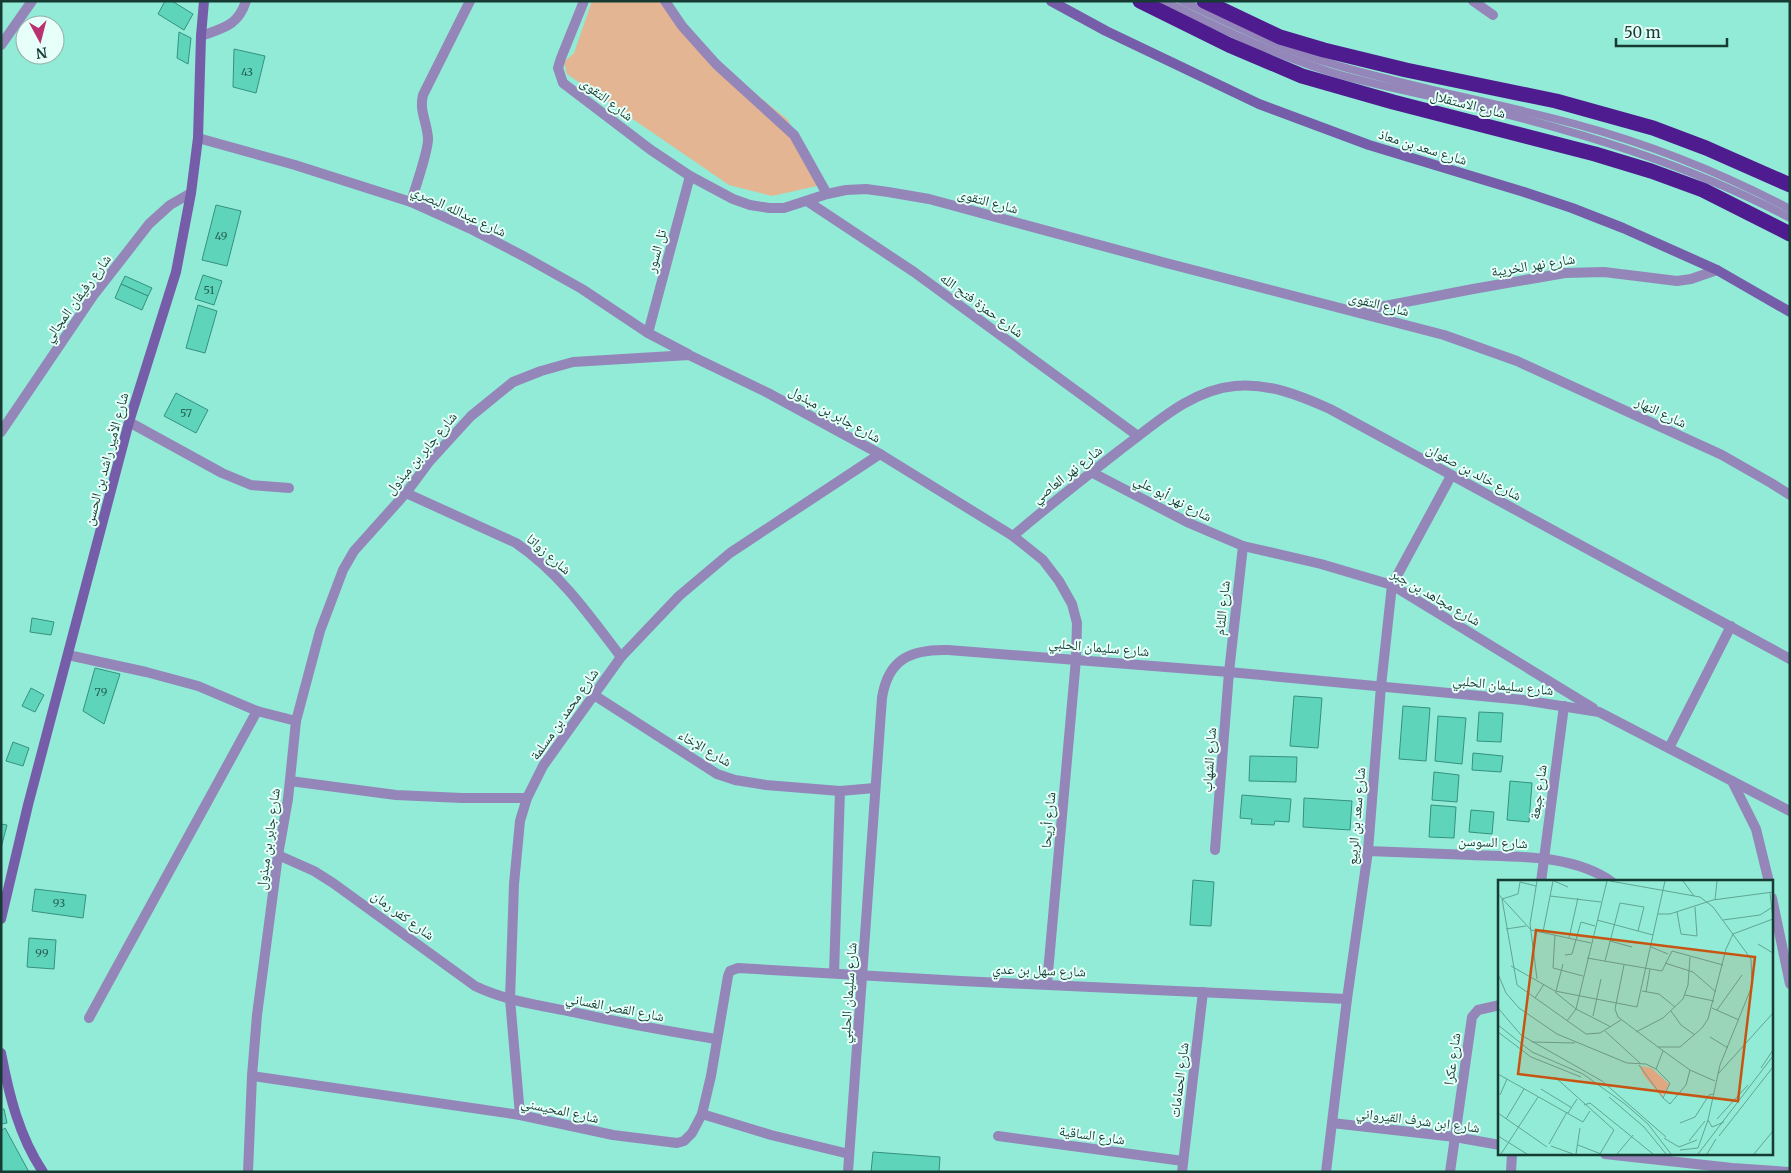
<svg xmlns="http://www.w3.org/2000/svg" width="1791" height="1173" font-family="Merriweather,'Noto Naskh Arabic',serif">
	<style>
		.green { fill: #e4b593 }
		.building { fill: #5ed5bb; stroke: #35917f }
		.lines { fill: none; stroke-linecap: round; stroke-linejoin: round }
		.lane { stroke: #9586ba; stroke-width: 8 }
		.street { stroke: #9586ba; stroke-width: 10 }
		.secondary { stroke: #765da9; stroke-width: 10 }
		.highway { stroke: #4f1c8f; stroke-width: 15 }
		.labels { text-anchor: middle; stroke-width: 4; stroke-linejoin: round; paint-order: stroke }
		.number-label { font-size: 11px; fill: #276255 }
		.street-label { font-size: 14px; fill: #153b33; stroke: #e6fff8 }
		.inset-road { fill: none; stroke: #60a595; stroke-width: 1 }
		.view { fill: #c85412; fill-opacity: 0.15; stroke: #c85412; stroke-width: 2.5 }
		.inset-edge { fill: none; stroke: #153b33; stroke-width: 2.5 }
	</style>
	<rect width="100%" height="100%" fill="#92ebd6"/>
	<path class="green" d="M592,1H664L724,68L788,120L812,168L817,186L772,196L729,185L567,74L564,62L574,53Z"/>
	<g class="building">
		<path d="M165,1H172L193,14L184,30L158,14Z"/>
		<path d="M179,32L191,38L188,64L177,58Z"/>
		<path d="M234,49L265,56L256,93L233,87Z"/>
		<path d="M216,205L241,211L227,266L202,260Z"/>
		<path d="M203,275L222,281L214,305L195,299Z"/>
		<path d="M125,276L152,288L148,296L121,284Z"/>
		<path d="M121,284L148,296L142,310L115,298Z"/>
		<path d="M198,305L217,311L205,353L186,348Z"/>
		<path d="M176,393L208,410L196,433L164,416Z"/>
		<path d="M32,618L54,622L51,635L30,632Z"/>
		<path d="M95,668L120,674L104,724L83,711Z"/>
		<path d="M31,688L44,695L35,712L22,706Z"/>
		<path d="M1294,696L1322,698L1318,748L1290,746Z"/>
		<path d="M1403,706L1430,708L1426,761L1399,759Z"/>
		<path d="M1479,712L1503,713L1501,742L1477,741Z"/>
		<path d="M1438,716L1466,718L1462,764L1435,761Z"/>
		<path d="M13,742L29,748L23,766L6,761Z"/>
		<path d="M1473,753L1503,756L1501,772L1472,770Z"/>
		<path d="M1250,756L1297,757L1296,782L1249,781Z"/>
		<path d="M1434,772L1459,775L1457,802L1432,800Z"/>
		<path d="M1510,781L1532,783L1529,822L1507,820Z"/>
		<path d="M1242,795L1291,799L1289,822L1275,821L1274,825L1251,824L1252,819L1240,818Z"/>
		<path d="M1304,798L1352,801L1350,830L1303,827Z"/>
		<path d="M1431,805L1456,807L1454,838L1429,837Z"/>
		<path d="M1471,810L1494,812L1492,834L1469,832Z"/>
		<path d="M1,824L7,825L1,848Z"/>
		<path d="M1193,880L1214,882L1211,926L1190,925Z"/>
		<path d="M35,889L86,895L83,918L32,911Z"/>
		<path d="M29,938L56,940L54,969L27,967Z"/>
		<path d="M1,1109H4L7,1123L1,1124Z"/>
		<path d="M5,1128L29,1172H1V1131Z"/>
		<path d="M873,1152L940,1157L939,1172H871Z"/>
	</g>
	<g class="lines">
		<g class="lane">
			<path d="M1164,1C1217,27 1271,53 1327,71C1375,86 1425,94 1474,106C1583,133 1690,165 1790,218"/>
			<path d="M1182,1C1233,25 1283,50 1336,65C1415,88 1496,103 1575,124C1649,144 1722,173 1790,209"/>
		</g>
		<g class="street">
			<path d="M584,1L561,58L558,68L563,83L651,150L690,176L733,199L750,205L769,208H784L827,194L846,190L866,189L888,192L929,199L1166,263L1444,335L1517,361L1722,455L1771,483L1790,495"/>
			<path d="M665,1L682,26L716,64L794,135L827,194"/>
			<path d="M1473,1L1493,15"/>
			<path d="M201,36C223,28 238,26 246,1"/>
			<path d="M1,45L32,1"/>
			<path d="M198,138L295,165L411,202L473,230L525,257L582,289L648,333L688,354"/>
			<path d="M807,201L914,272L1138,436"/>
			<path d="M411,202C415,188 429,150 428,138C427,122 419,111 423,95L470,1"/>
			<path d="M1359,311L1473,289L1565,273L1604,272L1677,281L1691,279L1717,270"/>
			<path d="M648,333L690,176"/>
			<path d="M129,422L222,473L251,485L289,488"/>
			<path d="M1,432L93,296L149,224L170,205L191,193"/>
			<path d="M1091,472L1189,523L1243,546L1321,564L1392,585L1593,708"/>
			<path d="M406,493L516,543C560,573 590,616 621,657"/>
			<path d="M1013,536C1048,506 1084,478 1120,450C1154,425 1190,390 1235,386C1269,383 1299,395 1330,409L1790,659"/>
			<path d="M68,655L146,672L198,686L257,711L296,721"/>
			<path d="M594,695L717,774L735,780L766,785L840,791L875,788"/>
			<path d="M1669,748L1731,626"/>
			<path d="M290,781L396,795L462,798H527"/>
			<path d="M1732,781L1756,829L1769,882"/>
			<path d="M1215,850L1229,672L1243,546"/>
			<path d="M1368,851C1402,852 1437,854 1471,855C1517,857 1573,854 1612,882"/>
			<path d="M278,855L314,871L333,883L475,986C504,1000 537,1005 568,1011C617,1022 666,1031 716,1039"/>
			<path d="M1541,882L1564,706"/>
			<path d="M1772,898L1790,984"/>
			<path d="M834,973L840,791"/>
			<path d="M89,1018L257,711"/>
			<path d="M252,1076L520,1115L613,1135L677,1143L684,1141L692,1133L702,1114L711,1076L728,976L730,971L738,968L961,981L1347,999"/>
			<path d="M702,1114L771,1135L849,1154"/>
			<path d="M520,1115L510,999L514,884L520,821L527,798L543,766L621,657L679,596L730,553L880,454"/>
			<path d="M1332,1123L1455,1137L1500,1145"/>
			<path d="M998,1136L1183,1161"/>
			<path d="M1605,1154L1732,1168L1789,1172"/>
			<path d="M248,1172L252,1076L257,1015L278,855L288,799L296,721L320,631L343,570L354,551L406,493L429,462L471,416L513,382L541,371L573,362L689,355L768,393L880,454L1013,536L1043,560L1059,581L1072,604L1077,623L1076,659L1047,984"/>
			<path d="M848,1172L882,698C888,659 911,649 948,650L1229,672L1523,700L1599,712L1790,811"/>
			<path d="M1182,1172L1203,992"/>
			<path d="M1326,1172L1347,999L1368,851L1381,686L1392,585L1451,476"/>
			<path d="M1450,1172L1472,1017L1478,1010L1500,1005"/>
			<path d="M1511,1172L1512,1154"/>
		</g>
		<g class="secondary">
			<path d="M1051,1L1106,31L1259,104L1369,145L1524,192L1572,208L1623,228L1717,270L1790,312"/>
			<path d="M1,919L28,805L129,422L176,272L191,193L198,138L201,36L204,1"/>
			<path d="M1,1053C9,1095 19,1136 43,1172"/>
		</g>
		<g class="highway">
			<path d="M1140,1L1229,45L1302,76L1393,102L1595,154L1651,171L1703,190L1790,234"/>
			<path d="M1204,1L1280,37L1324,50L1406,70L1556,101L1653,128L1706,148L1790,185"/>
		</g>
	</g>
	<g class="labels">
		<g class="number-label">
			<text x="247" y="76">43</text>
			<text x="221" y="240">49</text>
			<text x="209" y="294">51</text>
			<text x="186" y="417">57</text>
			<text x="101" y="696">79</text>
			<text x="59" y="907">93</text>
			<text x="42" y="957">99</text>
		</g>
		<g class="street-label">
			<text transform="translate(607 99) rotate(37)" y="5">شارع التقوى</text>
			<text transform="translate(1468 104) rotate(14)" y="5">شارع الاستقلال</text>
			<text transform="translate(1423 147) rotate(17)" y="5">شارع سعد بن معاذ</text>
			<text transform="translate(988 201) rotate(15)" y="5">شارع التقوى</text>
			<text transform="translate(459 211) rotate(25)" y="5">شارع عبدالله البصري</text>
			<text transform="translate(656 251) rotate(-75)" y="5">تل السور</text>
			<text transform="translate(1533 265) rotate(-9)" y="5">شارع نهر الخريبة</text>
			<text transform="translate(77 298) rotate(-54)" y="5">شارع رفيفان المجالي</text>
			<text transform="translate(1379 304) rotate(14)" y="5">شارع التقوى</text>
			<text transform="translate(982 305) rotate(36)" y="5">شارع حمزة فتح الله</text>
			<text transform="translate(1661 412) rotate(25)" y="5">شارع النهار</text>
			<text transform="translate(835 414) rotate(29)" y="5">شارع جابر بن مبذول</text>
			<text transform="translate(421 453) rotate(-50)" y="5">شارع جابر بن مبذول</text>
			<text transform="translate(106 459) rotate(-75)" y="5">شارع الأمير راشد بن الحسن</text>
			<text transform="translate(1474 472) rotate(28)" y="5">شارع خالد بن صفوان</text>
			<text transform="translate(1067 474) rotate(-38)" y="5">شارع نهر العاصي</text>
			<text transform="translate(1173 498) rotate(27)" y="5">شارع نهر أبو علي</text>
			<text transform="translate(549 554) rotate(41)" y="5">شارع زواتا</text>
			<text transform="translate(1436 597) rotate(30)" y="5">شارع مجاهد بن جبر</text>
			<text transform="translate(1222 608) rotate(-84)" y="5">شارع اللثام</text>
			<text transform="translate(1099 647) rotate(5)" y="5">شارع سليمان الحلبي</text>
			<text transform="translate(1503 685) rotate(6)" y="5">شارع سليمان الحلبي</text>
			<text transform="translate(564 714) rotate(-55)" y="5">شارع محمد بن مسلمة</text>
			<text transform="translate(705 748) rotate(30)" y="5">شارع الإخاء</text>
			<text transform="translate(1209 760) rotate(-86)" y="5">شارع الشهاب</text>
			<text transform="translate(1538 792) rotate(-82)" y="5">شارع جبعة</text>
			<text transform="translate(1356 816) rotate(-85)" y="5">شارع سعد بن الربيع</text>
			<text transform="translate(1048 820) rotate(-85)" y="5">شارع أريحا</text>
			<text transform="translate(268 839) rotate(-82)" y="5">شارع جابر بن مبذول</text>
			<text transform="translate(1493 842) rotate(2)" y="5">شارع السوسن</text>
			<text transform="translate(403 915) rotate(36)" y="5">شارع كفر رمان</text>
			<text transform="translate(1039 970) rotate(2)" y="5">شارع سهل بن عدي</text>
			<text transform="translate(848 993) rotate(-86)" y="5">شارع سليمان الحلبي</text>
			<text transform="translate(615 1007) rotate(11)" y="5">شارع القصر الغساني</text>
			<text transform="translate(1452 1059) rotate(-82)" y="5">شارع عكرا</text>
			<text transform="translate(1179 1080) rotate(-83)" y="5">شارع الحمامات</text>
			<text transform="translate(560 1110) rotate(12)" y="5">شارع المحيسني</text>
			<text transform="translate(1418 1120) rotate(7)" y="5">شارع ابن شرف القيرواني</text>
			<text transform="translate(1092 1135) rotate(8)" y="5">شارع الساقية</text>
		</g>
	</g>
	<g transform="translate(1498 880)">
		<rect width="275" height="275" fill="#92ebd6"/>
		<path d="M142,186L153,188L171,204L164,217L145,195Z" fill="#e4b593"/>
		<path class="inset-road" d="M56,1L70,7M112,1L202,17L215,27L253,79L254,106L222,185L210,240M185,1L196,16M22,2L20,14L4,19L19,105L88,154L102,153L123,140M22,2L38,6M272,13L275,39M0,14L33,50L93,63M52,16L103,22M217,20L219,1M179,32L183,54L199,56L197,27M160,34H172L215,20L275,12M99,40L155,55M225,40L262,35L273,28M8,49L28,46M45,52L55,1M57,55L55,88L85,96M71,58L80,18M112,61L134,67M260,64L275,73M153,67L170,74M67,75L74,74L83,42L97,46M89,78L164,91L174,71L225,85M107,81L122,23L146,27L140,51M167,83L195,92L218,112M126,85L117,129L120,137L160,167H182L204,148L210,139L228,69L235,54L275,39M13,86L57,111L139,127L167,1M0,94L8,113L21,128L59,154L129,183L148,184L158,189L172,203L165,218L172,224L188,205L192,190M39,99L32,44L39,1M58,111L65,84M144,111L161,114L177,127M57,112L78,129L113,147M148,112L152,89M187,115L216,121M37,118L46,104M0,128L23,155L104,201L168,257M214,128L241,140M219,130L244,95M173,131L183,145L197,155M95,136L103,99M69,141L78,129L109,1M0,145L34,172L85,194L127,224L150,244L173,274M107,151L143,184M0,152L33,177L83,197M138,152L165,138L185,119L190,105L192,77M212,157L230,168M34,162L77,163M160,167L192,190L217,201M141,185L165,218M263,188L275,170M158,189L165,171M0,194L85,242L92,231M220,194L275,133M57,197L116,250L102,274M43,209L74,228M2,215L9,199M111,217L146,247L168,274M86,225L92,223L155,274M0,233L49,267M70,233L79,219M8,239L26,209M219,239L250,205M210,240L214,247L226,242M182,243L197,237L211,215L215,214M0,256L29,274M221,256L275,187M166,258L181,267L199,260M191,261L207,241M51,264L69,232M80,265L103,274M53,266L75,274M182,270L200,268L210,240M3,274L40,217M78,274L82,248M119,274L135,255M200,274L275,176M209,274L218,259M256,274L275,251"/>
		<path class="view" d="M38,50L257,77L240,221L20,194Z"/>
		<rect width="275" height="275" class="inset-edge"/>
	</g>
	<rect width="1791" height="1173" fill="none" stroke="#153b33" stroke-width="5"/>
	<g transform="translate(40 40) rotate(173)"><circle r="24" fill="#e6fff8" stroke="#92b1a9"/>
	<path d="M0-4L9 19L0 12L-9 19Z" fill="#b93170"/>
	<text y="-8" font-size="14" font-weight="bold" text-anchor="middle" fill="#153b33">N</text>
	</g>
	<path d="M1616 38v8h111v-8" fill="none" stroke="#153b33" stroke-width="2.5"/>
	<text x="1624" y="38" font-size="15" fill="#153b33" stroke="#e6fff8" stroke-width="4" paint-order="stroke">50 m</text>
</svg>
